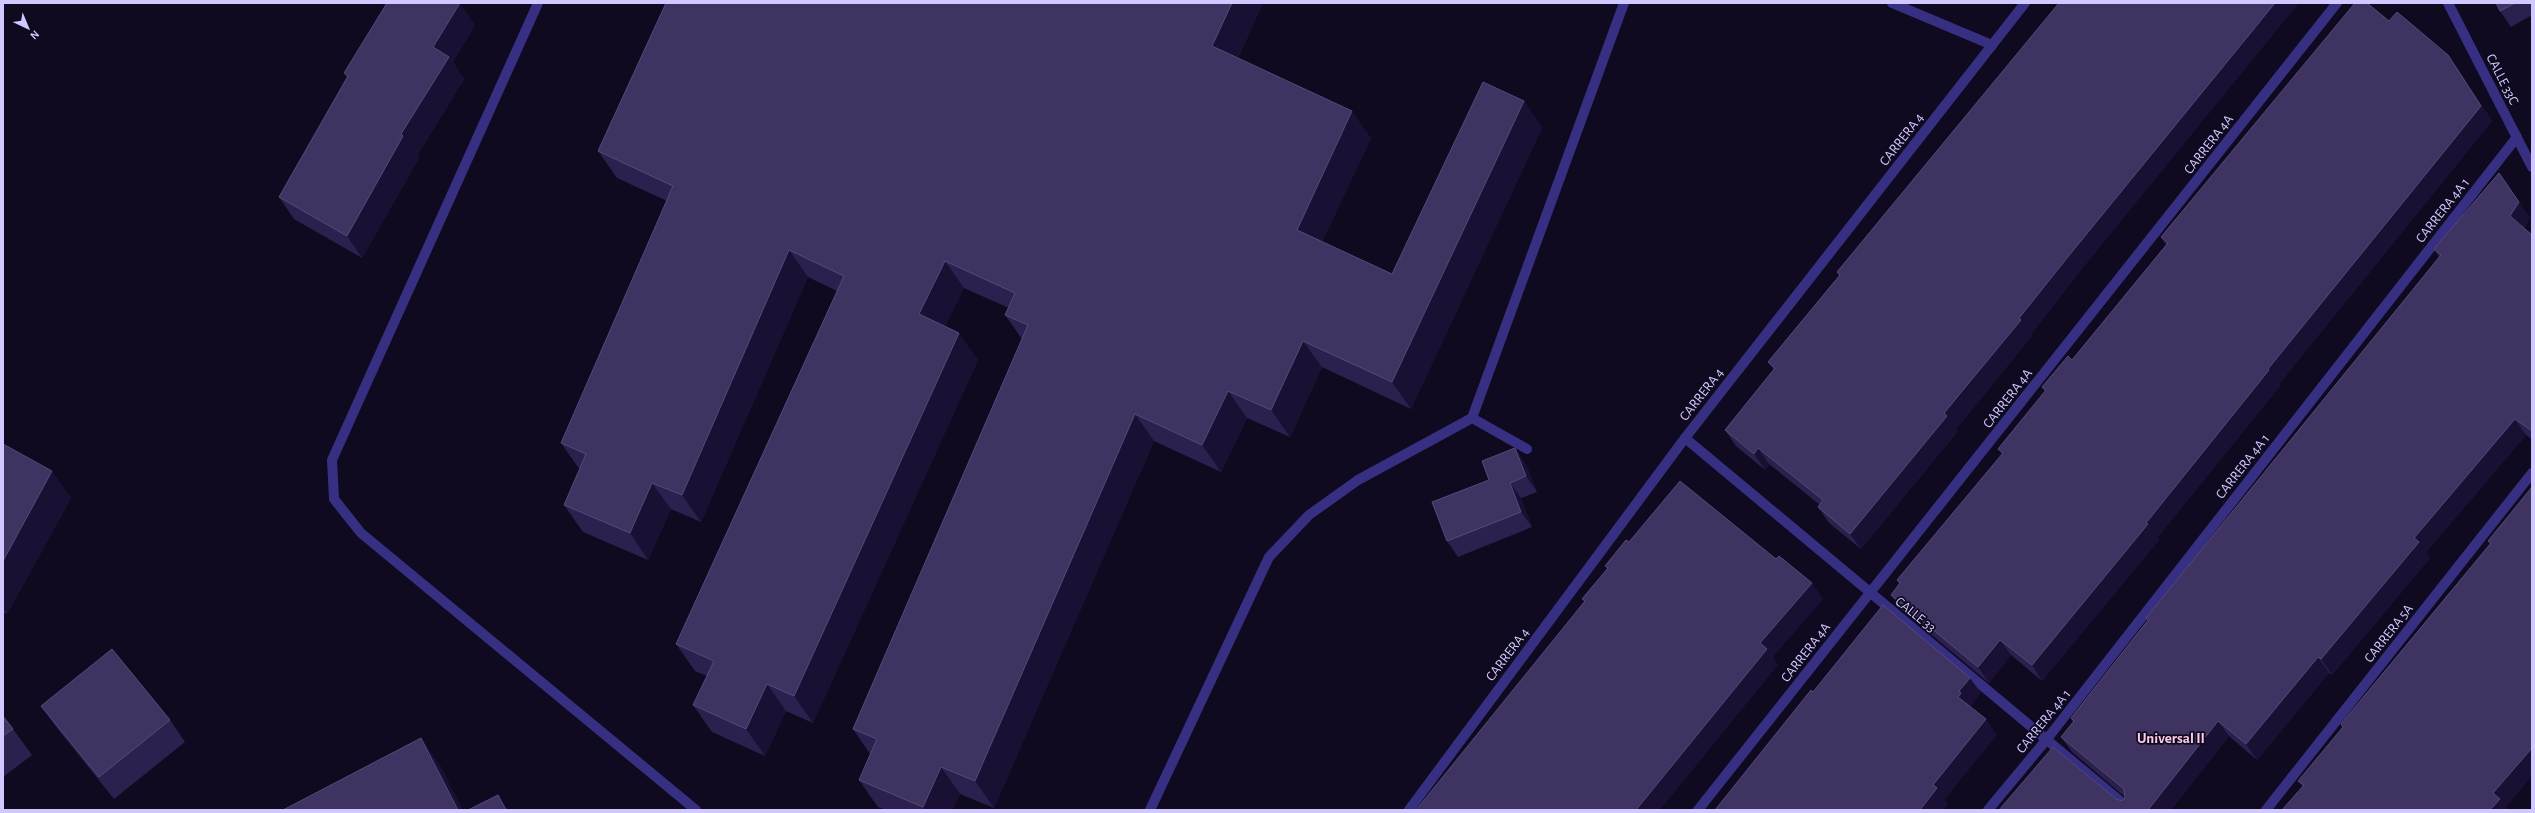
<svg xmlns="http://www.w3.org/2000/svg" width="2535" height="813" font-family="'Alegreya Sans',sans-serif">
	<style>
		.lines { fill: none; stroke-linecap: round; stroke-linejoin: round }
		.minor { stroke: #373082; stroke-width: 10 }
		.wall { fill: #2c214e }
		.shaded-wall { fill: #191033 }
		.building { fill: #3e3361; stroke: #554a7a }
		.labels { text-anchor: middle; stroke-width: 3.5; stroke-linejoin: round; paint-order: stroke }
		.street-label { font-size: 14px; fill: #d1c8ff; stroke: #0f0a1f }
		.neighbourhood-label { font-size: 15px; font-weight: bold; fill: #ffcae9; stroke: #0f0a1f }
	</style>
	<rect width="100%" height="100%" fill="#0f0a1f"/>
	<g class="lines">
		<g class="minor">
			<path d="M538,3L332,460L334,499L361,533L696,810"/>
			<path d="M1892,3L1992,45"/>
			<path d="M2448,3L2532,167"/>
			<path d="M1472,418L1527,449"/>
			<path d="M1685,438L2131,810"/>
			<path d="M1150,810L1269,557L1309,515L1358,480L1472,418L1624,3"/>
			<path d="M1409,810L1685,438L2025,3"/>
			<path d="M1698,810L2337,3"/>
			<path d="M1988,810L2047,739L2517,137"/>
			<path d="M2266,810L2532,473"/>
		</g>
	</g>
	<g class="wall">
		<path d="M666,3H1263L1238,58L1371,138L1322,242L1392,274L1524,101L1542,128L1411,409L1322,367L1290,437L1247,418L1221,472L1154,441L994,808L960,794L952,810H886L878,807L859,780L870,754L853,729L1022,339L1005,315L1009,308L964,288L945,326L978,360L813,723L786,711L765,756L712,732L693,705L707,676L695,671L676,644L837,291L808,277L701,522L671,509L648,560L583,532L564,505L580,470L561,443L667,201L617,178L598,151Z"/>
		<path d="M2496,3H2532V15L2511,27L2500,11Z"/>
		<path d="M2389,21L2448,55L2459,71L2492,121L2279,384L2280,386L2157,538L2159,540L2042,681L2011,655L1989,683L1902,610L1891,595L1900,584L1897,580L2002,454L1998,449L2045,392L2042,387L2072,360L2166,245L2161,237Z"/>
		<path d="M475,25L453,62L464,79L417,156L419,158L362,258L294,219L279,197L347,77L344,73Z"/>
		<path d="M2499,173L2530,218L2524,228L2532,235V439L2526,435L2426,552L2430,558L2332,675L2329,673L2257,760L2229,736L2171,810H1999L2053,747L2116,799L2122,801L2125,798V797L2072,752L2061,737L2073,722L2071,718L2148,620L2146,618L2439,257L2434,249Z"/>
		<path d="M1837,272L2078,274L2031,334L2032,336L1956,429L1958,431L1861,549L1829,523L1818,507L1820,505L1769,464L1765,470L1736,446L1725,430L1774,370L1768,362L1839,276Z"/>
		<path d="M3,444L71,498L7,614L3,612Z"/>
		<path d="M1526,464L1537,492L1521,498L1532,527L1458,557L1447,541L1489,480Z"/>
		<path d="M2532,487L2506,807L2507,810H2282L2303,787L2298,781L2343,727L2341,724L2490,544L2488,541Z"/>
		<path d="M41,706L170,720L185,742L114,799L57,728Z"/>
		<path d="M3,716L13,729L32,755L3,777Z"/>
	</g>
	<g class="shaded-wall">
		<path d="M460,3L475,25L453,62L464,79L417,156L419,158L362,258L347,236L401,134L433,47Z"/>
		<path d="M1232,3H1263L1231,73L1212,46Z"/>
		<path d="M2275,3H2299L2078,274L2031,334L2032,336L1956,429L1958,431L1861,549L1850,534L2067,258Z"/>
		<path d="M2448,55L2459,71L2492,121L2279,384L2280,386L2157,538L2159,540L2042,681L2032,665L2268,369Z"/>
		<path d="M1524,101L1542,128L1411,409L1392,382Z"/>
		<path d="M1352,111L1371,138L1315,257L1297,230Z"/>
		<path d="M2519,202L2530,218L2521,231L2510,216Z"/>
		<path d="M789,250L808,277L701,522L682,495Z"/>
		<path d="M945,261L964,288L938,341L919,314Z"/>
		<path d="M959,333L978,360L813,723L794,696Z"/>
		<path d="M1303,341L1322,367L1290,437L1271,410Z"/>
		<path d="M1228,391L1247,418L1221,472L1202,445Z"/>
		<path d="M1135,414L1154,441L994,808L975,781Z"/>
		<path d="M2515,419L2526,435L2426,552L2430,558L2332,675L2321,659L2414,538Z"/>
		<path d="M1515,448L1526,464L1537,492L1526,476Z"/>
		<path d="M1758,448L1769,464L1765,470L1754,454Z"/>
		<path d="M52,471L71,498L7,614L3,608V561Z"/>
		<path d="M652,483L671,509L648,560L630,533Z"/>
		<path d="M1510,483L1521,498L1532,527L1521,512Z"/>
		<path d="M1812,583L1823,599L1773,657L1778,665L1660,810H1636L1760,643Z"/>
		<path d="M2000,640L2011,655L1989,683L1978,667Z"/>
		<path d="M2318,657L2329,673L2257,760L2246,744Z"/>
		<path d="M1970,678L1981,693L1971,706L1972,709L1958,697L1959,691Z"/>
		<path d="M767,684L786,711L765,756L746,729Z"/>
		<path d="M1986,719L1997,735L1945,799L1948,804L1944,810H1920L1933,785Z"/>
		<path d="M2218,721L2229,736L2171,810H2148Z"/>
		<path d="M421,738L440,765L463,810H458Z"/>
		<path d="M2532,748V776L2506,807L2507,810H2490L2493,793Z"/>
		<path d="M941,767L960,794L952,810H925L923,807Z"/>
		<path d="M498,795L509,810H506Z"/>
	</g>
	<g class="building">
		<path d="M387,3H460L433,47L449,57L401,134L403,136L347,236L279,197L348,76L344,73Z"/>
		<path d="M666,3H1232L1212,46L1352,111L1297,230L1392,274L1483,82L1524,101L1392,382L1303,341L1271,410L1228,391L1202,445L1135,414L975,781L941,767L923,807L859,780L877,739L853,729L1028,325L1005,315L1015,293L945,261L919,314L959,333L794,696L767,684L746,729L693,705L714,661L676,644L844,276L789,250L682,495L652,483L630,533L564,505L586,454L561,443L673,186L598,151Z"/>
		<path d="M2059,3H2275L2067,258L2019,318L2021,320L1944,413L1947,416L1850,534L1818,507L1823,500L1758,448L1754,454L1725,430L1775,368L1768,362L1840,275L1837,272Z"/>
		<path d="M2355,3H2367L2389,21L2397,12L2448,55L2481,106L2268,369L2269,370L2146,523L2148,524L2032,665L2000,640L1978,667L1891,595L1900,583L1897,580L2003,453L1998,449L2046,390L2042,387L2068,356L2072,360L2168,243L2161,237Z"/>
		<path d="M2496,3H2515L2500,11Z"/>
		<path d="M2499,173L2519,202L2510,216L2532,235V431L2515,419L2414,538L2419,542L2321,659L2318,657L2246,744L2218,721L2148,810H1999L2053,747L2116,799L2122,801L2125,798L2124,789L2061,737L2074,721L2071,718L2148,620L2146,618L2441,255L2434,249Z"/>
		<path d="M3,444L52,471L3,561Z"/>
		<path d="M1515,448L1526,476L1510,483L1521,512L1447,541L1432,502L1489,480L1482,461Z"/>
		<path d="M1680,481L1776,559L1779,556L1812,583L1760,643L1767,649L1636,810H1416L1585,601L1582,599L1608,568L1605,566L1626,540L1629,542Z"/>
		<path d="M2532,487V748L2493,793L2500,799L2490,810H2282L2304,785L2298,781L2343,727L2341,724L2491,543L2488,541Z"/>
		<path d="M1883,605L1970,678L1959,691L1961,693L1958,697L1986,719L1933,785L1937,788L1920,810H1715L1811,690L1813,692Z"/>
		<path d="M112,649L170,720L99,777L41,706Z"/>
		<path d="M3,716L13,729L3,736Z"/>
		<path d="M421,738L458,810H283Z"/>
		<path d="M498,795L506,810H468Z"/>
	</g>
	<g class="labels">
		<g class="street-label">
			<text transform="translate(2503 79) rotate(63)" y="5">CALLE 33C</text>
			<text transform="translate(1901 139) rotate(-52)" y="5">CARRERA 4</text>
			<text transform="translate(2208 144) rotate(-52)" y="5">CARRERA 4A</text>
			<text transform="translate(2442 210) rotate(-52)" y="5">CARRERA 4A 1</text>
			<text transform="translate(1701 394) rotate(-52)" y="5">CARRERA 4</text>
			<text transform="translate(2007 398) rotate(-52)" y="5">CARRERA 4A</text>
			<text transform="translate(2242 466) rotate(-52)" y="5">CARRERA 4A 1</text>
			<text transform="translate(1916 614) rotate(39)" y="5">CALLE 33</text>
			<text transform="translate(2388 633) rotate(-52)" y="5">CARRERA 5A</text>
			<text transform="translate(1805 652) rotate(-52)" y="5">CARRERA 4A</text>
			<text transform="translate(1507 654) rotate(-53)" y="5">CARRERA 4</text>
			<text transform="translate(2043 721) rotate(-51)" y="5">CARRERA 4A 1</text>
		</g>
		<g class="neighbourhood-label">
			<text x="2171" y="743">Universal II</text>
		</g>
	</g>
	<rect width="2535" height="813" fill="none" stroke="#d1c8ff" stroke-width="8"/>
	<g transform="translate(28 28) rotate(136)" stroke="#0f0a1f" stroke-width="3" paint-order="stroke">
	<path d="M0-3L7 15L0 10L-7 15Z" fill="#d1c8ff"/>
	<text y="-6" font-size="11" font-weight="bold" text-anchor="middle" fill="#d1c8ff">N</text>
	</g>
</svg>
